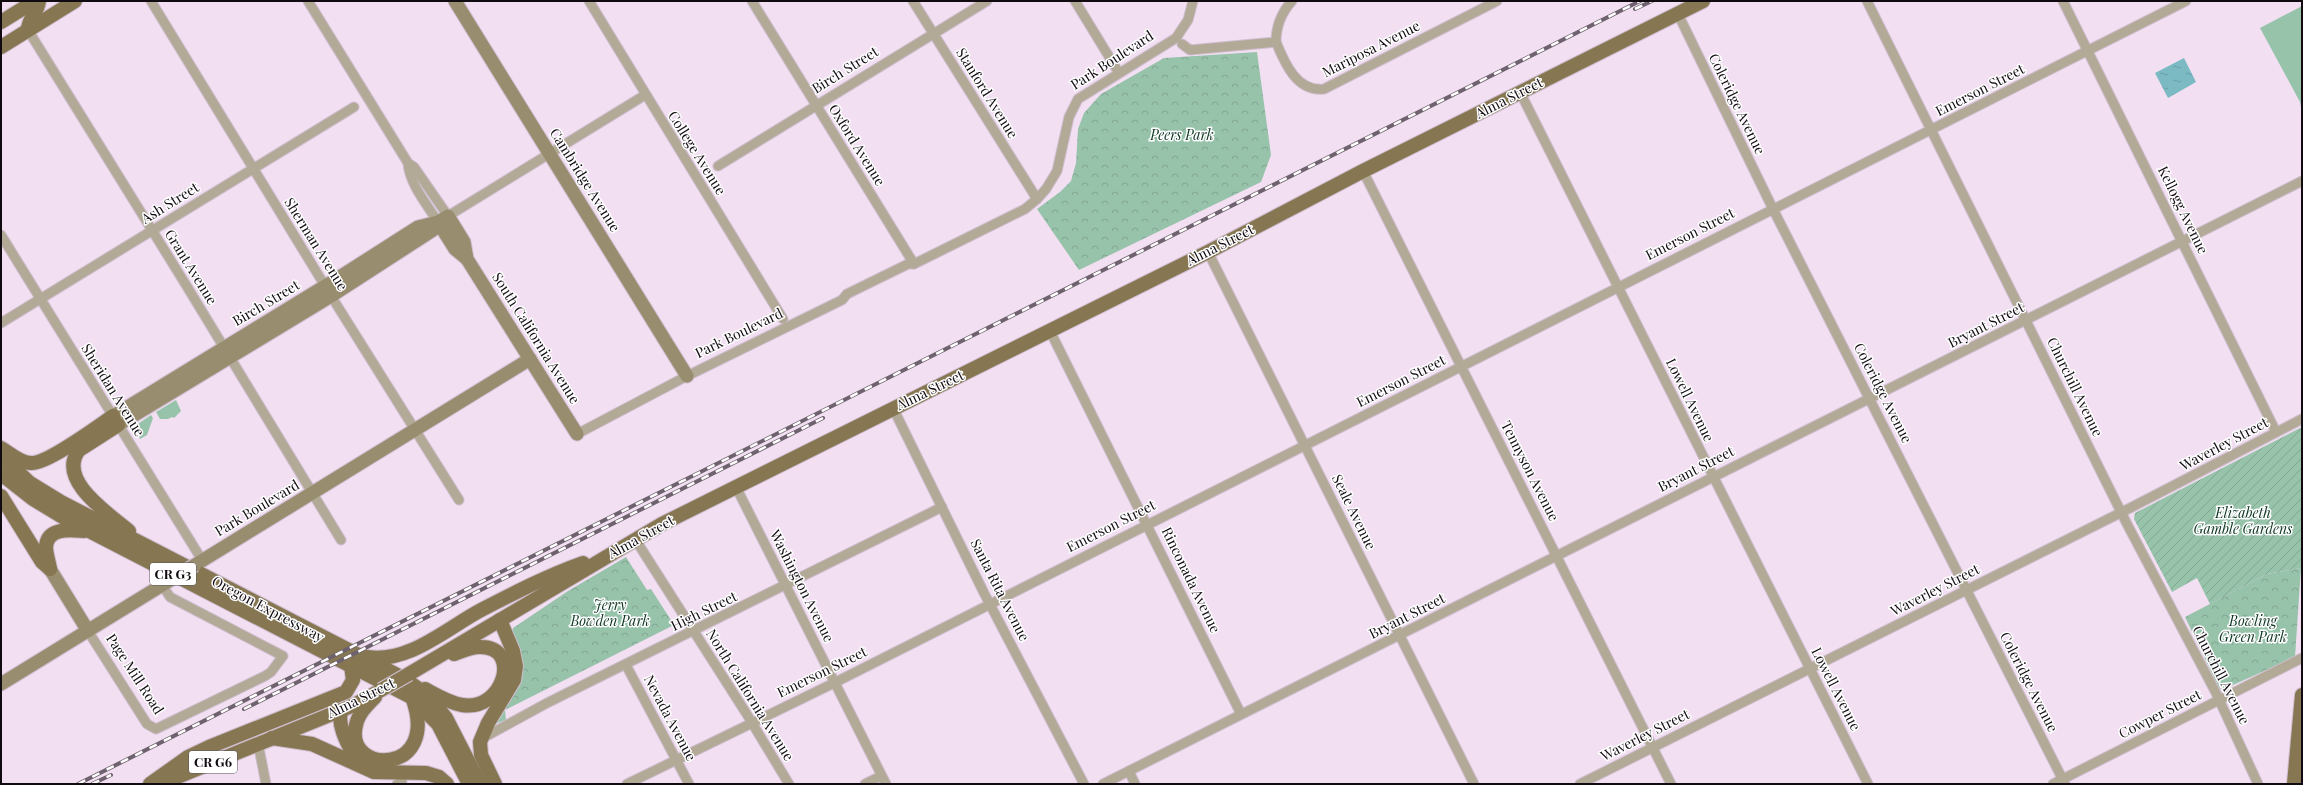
<svg xmlns="http://www.w3.org/2000/svg" width="2303" height="785" font-family="'Playfair Display',serif">
	<style>
		.grass { fill: #98c3ab }
		.park { fill: url(#park-crowns) }
		.garden { fill: url(#garden-furrows) }
		.water { fill: url(#water-ripples) }
		.lines { fill: none; stroke-linecap: round; stroke-linejoin: round }
		.street-casing { stroke: #cebdce; stroke-width: 11 }
		.secondary-casing { stroke: #cebdce; stroke-width: 15 }
		.primary-casing { stroke: #cebdce; stroke-width: 16 }
		.street { stroke: #b2aa96; stroke-width: 9 }
		.secondary { stroke: #988d6f; stroke-width: 13 }
		.primary { stroke: #867752; stroke-width: 14 }
		.rail-casing { stroke: #6d626d; stroke-width: 4 }
		.rail { stroke: #fff; stroke-width: 2.5; stroke-dasharray: 8; stroke-linecap: butt }
		.secondary-bridge-casing { stroke: #cebdce; stroke-width: 15; stroke-linecap: butt }
		.primary-bridge-casing { stroke: #cebdce; stroke-width: 16; stroke-linecap: butt }
		.secondary-bridge { stroke: #988d6f; stroke-width: 13 }
		.primary-bridge { stroke: #867752; stroke-width: 14 }
		.labels { text-anchor: middle; stroke-width: 3; stroke-linejoin: round; paint-order: stroke }
		.shield { fill: #fff; stroke: #585458; stroke-width: 1 }
		.shield-label { font-size: 13px; font-weight: bold; fill: #110b11 }
		.street-label { font-size: 14px; fill: #110b11; stroke: #fff }
		.park-label { font-size: 14px; font-style: italic; fill: #0c3623; stroke: #fff }
	</style>
	<defs>
		<pattern id="park-crowns" width="20" height="18" patternUnits="userSpaceOnUse"><rect width="20" height="18" fill="#98c3ab"/><path d="M2 6a3 3 0 1 1 6 0M12 15a3 3 0 1 1 6 0" fill="none" stroke="#82a692"/></pattern>
		<pattern id="garden-furrows" width="10" height="10" patternUnits="userSpaceOnUse"><rect width="10" height="10" fill="#98c3ab"/><path d="M-1 1l2-2M0 10L10 0M9 11l2-2" fill="none" stroke="#82a692"/></pattern>
		<pattern id="water-ripples" width="26" height="14" patternUnits="userSpaceOnUse"><rect width="26" height="14" fill="#7bbac3"/><path d="M2 4q2-2 4 0t4 0M15 11q2-2 4 0t4 0" fill="none" stroke="#699fa6"/></pattern>
	</defs>
	<rect width="100%" height="100%" fill="#f2dff2"/>
	<g class="grass">
		<path d="M2302,6V106L2301,107L2300,102L2260,28Z"/>
		<path d="M176,400L181,411L174,418L172,417L168,419H160L156,412Z"/>
		<path d="M151,415L153,418L147,435L140,439L135,426Z"/>
	</g>
	<g class="park">
		<path d="M1257,52L1271,155L1261,182L1079,270L1037,209L1060,192L1071,181L1076,163L1078,129L1084,113L1101,94L1164,58Z"/>
		<path d="M626,557L647,590L651,589L678,631L672,626L505,710L506,720L492,725L513,628L568,591Z"/>
		<path d="M2301,568L2295,657L2222,690L2218,686L2185,617L2267,574Z"/>
	</g>
	<path class="garden" d="M2302,427L2301,568L2267,574L2210,604L2197,578L2172,592L2134,519L2135,513Z"/>
	<path class="water" d="M2184,58L2196,82L2168,98L2155,73Z"/>
	<g class="lines">
		<defs>
			<g id="street">
				<path d="M151,1L333,299L459,500"/>
				<path d="M308,1L408,163L414,167L448,216L645,95"/>
				<path d="M589,1L783,319"/>
				<path d="M752,1L914,264"/>
				<path d="M913,1L1037,199"/>
				<path d="M1075,1L1119,73"/>
				<path d="M1867,1L2127,524L2216,693L2258,784"/>
				<path d="M2063,1L2276,432"/>
				<path d="M1678,14L1773,209L2065,784"/>
				<path d="M28,30L186,285L341,540"/>
				<path d="M1276,42C1285,64 1297,92 1324,89L1497,1"/>
				<path d="M1182,44L1190,50L1276,42C1276,27 1281,13 1292,1"/>
				<path d="M1520,92L1868,784"/>
				<path d="M408,163C409,183 427,205 438,222"/>
				<path d="M718,166L987,1"/>
				<path d="M1363,171L1671,784"/>
				<path d="M1,235L202,560"/>
				<path d="M1208,252L1474,784"/>
				<path d="M1,323L354,107"/>
				<path d="M1050,331L1241,714"/>
				<path d="M893,408L984,593L1084,784"/>
				<path d="M577,434L687,376L842,300L847,294L908,264H914L1025,209L1037,199L1046,189L1057,171L1069,117L1078,99L1176,38L1188,20L1193,1"/>
				<path d="M736,487L886,784"/>
				<path d="M635,539L746,713L789,784"/>
				<path d="M88,631L147,724L156,729L265,676L271,672L283,656L170,597L162,585"/>
				<path d="M626,665L689,784"/>
				<path d="M483,738L547,703L942,507"/>
				<path d="M258,743L266,784"/>
				<path d="M1129,771L1135,784"/>
				<path d="M397,784L402,781"/>
				<path d="M627,784L834,683L2186,1"/>
				<path d="M865,784L881,776"/>
				<path d="M1103,784L2302,181"/>
				<path d="M1580,784L2132,507L2302,419"/>
				<path d="M2053,784L2302,658"/>
			</g>
			<g id="secondary">
				<path d="M455,1L687,376"/>
				<path d="M438,222L455,249L467,259"/>
				<path d="M113,416L335,280L418,227L438,222L448,216L464,242L467,259L577,434"/>
				<path d="M118,425L331,296L433,230L438,222"/>
				<path d="M195,565L530,359"/>
				<path d="M50,569L88,631"/>
				<path d="M1,684L172,579"/>
			</g>
			<g id="primary">
				<path d="M1,22L35,1"/>
				<path d="M28,30C28,18 38,13 39,1"/>
				<path d="M1,47L75,1"/>
				<path d="M118,425L79,450C56,480 109,514 129,531"/>
				<path d="M1,448C10,453 19,463 31,463C47,464 97,427 113,416"/>
				<path d="M1,456L30,483L61,502L405,679L428,696L446,718L480,784"/>
				<path d="M1,474L33,499L66,519L411,697L438,724L469,784"/>
				<path d="M1,496L42,562L50,569"/>
				<path d="M50,569C49,562 46,554 46,547C47,527 70,530 84,531"/>
				<path d="M367,657C409,664 448,627 483,609C516,592 549,575 583,563"/>
				<path d="M409,674L662,524L1208,252L1363,171L1703,1"/>
				<path d="M425,689C436,695 449,703 462,705C504,712 522,647 481,647C472,646 463,651 454,654"/>
				<path d="M375,697C367,705 358,714 356,725C343,775 442,777 412,697"/>
				<path d="M342,710C336,722 347,743 353,754"/>
				<path d="M272,738L312,744L374,772L426,773L439,777L447,784"/>
				<path d="M165,782L354,705L381,690"/>
				<path d="M150,784L188,757L209,747L346,692L353,680L351,665"/>
				<path d="M495,784L481,755L480,742L488,723L514,680L516,666L513,651L500,620"/>
				<path d="M2294,784L2302,695"/>
			</g>
		</defs>
		<use href="#street" class="street-casing"/>
		<use href="#secondary" class="secondary-casing"/>
		<use href="#primary" class="primary-casing"/>
		<use href="#street" class="street"/>
		<use href="#secondary" class="secondary"/>
		<use href="#primary" class="primary"/>
		<defs>
			<g id="rail">
				<path d="M1635,9L1652,1"/>
				<path d="M244,709L823,418"/>
				<path d="M78,784L1640,1"/>
				<path d="M92,784L111,775"/>
			</g>
		</defs>
		<use href="#rail" class="rail-casing"/>
		<use href="#rail" class="rail"/>
		<defs>
			<path id="secondary-bridge" d="M172,579L195,565"/>
			<path id="primary-bridge" d="M381,690L409,674"/>
		</defs>
		<use href="#secondary-bridge" class="secondary-bridge-casing"/>
		<use href="#primary-bridge" class="primary-bridge-casing"/>
		<use href="#secondary-bridge" class="secondary-bridge"/>
		<use href="#primary-bridge" class="primary-bridge"/>
	</g>
	<g class="labels">
		<g class="shield">
			<rect x="150" y="563" width="46" height="22" rx="3"/>
			<rect x="189" y="751" width="48" height="22" rx="3"/>
		</g>
		<g class="shield-label">
			<text x="173" y="579">CR G3</text>
			<text x="213" y="767">CR G6</text>
		</g>
		<g class="street-label">
			<text transform="translate(1371 49) rotate(-27)" y="5">Mariposa Avenue</text>
			<text transform="translate(1112 60) rotate(-33)" y="5">Park Boulevard</text>
			<text transform="translate(845 70) rotate(-32)" y="5">Birch Street</text>
			<text transform="translate(1980 90) rotate(-27)" y="5">Emerson Street</text>
			<text transform="translate(987 93) rotate(58)" y="5">Stanford Avenue</text>
			<text transform="translate(1509 98) rotate(-27)" y="5">Alma Street</text>
			<text transform="translate(1737 104) rotate(64)" y="5">Coleridge Avenue</text>
			<text transform="translate(857 145) rotate(58)" y="5">Oxford Avenue</text>
			<text transform="translate(697 153) rotate(58)" y="5">College Avenue</text>
			<text transform="translate(585 180) rotate(58)" y="5">Cambridge Avenue</text>
			<text transform="translate(170 203) rotate(-32)" y="5">Ash Street</text>
			<text transform="translate(2183 210) rotate(64)" y="5">Kellogg Avenue</text>
			<text transform="translate(1690 234) rotate(-27)" y="5">Emerson Street</text>
			<text transform="translate(316 244) rotate(58)" y="5">Sherman Avenue</text>
			<text transform="translate(1220 245) rotate(-27)" y="5">Alma Street</text>
			<text transform="translate(191 267) rotate(58)" y="5">Grant Avenue</text>
			<text transform="translate(266 303) rotate(-31)" y="5">Birch Street</text>
			<text transform="translate(1986 325) rotate(-27)" y="5">Bryant Street</text>
			<text transform="translate(739 333) rotate(-26)" y="5">Park Boulevard</text>
			<text transform="translate(536 338) rotate(58)" y="5">South California Avenue</text>
			<text transform="translate(1401 381) rotate(-27)" y="5">Emerson Street</text>
			<text transform="translate(2075 387) rotate(64)" y="5">Churchill Avenue</text>
			<text transform="translate(113 390) rotate(58)" y="5">Sheridan Avenue</text>
			<text transform="translate(930 390) rotate(-26)" y="5">Alma Street</text>
			<text transform="translate(1883 393) rotate(63)" y="5">Coleridge Avenue</text>
			<text transform="translate(1690 400) rotate(64)" y="5">Lowell Avenue</text>
			<text transform="translate(2224 444) rotate(-28)" y="5">Waverley Street</text>
			<text transform="translate(1696 469) rotate(-27)" y="5">Bryant Street</text>
			<text transform="translate(1530 471) rotate(63)" y="5">Tennyson Avenue</text>
			<text transform="translate(257 508) rotate(-31)" y="5">Park Boulevard</text>
			<text transform="translate(1354 512) rotate(64)" y="5">Seale Avenue</text>
			<text transform="translate(1111 526) rotate(-27)" y="5">Emerson Street</text>
			<text transform="translate(641 537) rotate(-29)" y="5">Alma Street</text>
			<text transform="translate(1191 580) rotate(64)" y="5">Rinconada Avenue</text>
			<text transform="translate(802 586) rotate(63)" y="5">Washington Avenue</text>
			<text transform="translate(1000 590) rotate(63)" y="5">Santa Rita Avenue</text>
			<text transform="translate(1935 590) rotate(-27)" y="5">Waverley Street</text>
			<text transform="translate(268 609) rotate(28)" y="5">Oregon Expressway</text>
			<text transform="translate(704 611) rotate(-26)" y="5">High Street</text>
			<text transform="translate(1407 616) rotate(-27)" y="5">Bryant Street</text>
			<text transform="translate(822 672) rotate(-26)" y="5">Emerson Street</text>
			<text transform="translate(135 674) rotate(57)" y="5">Page Mill Road</text>
			<text transform="translate(2221 675) rotate(63)" y="5">Churchill Avenue</text>
			<text transform="translate(2029 682) rotate(63)" y="5">Coleridge Avenue</text>
			<text transform="translate(1836 689) rotate(63)" y="5">Lowell Avenue</text>
			<text transform="translate(750 695) rotate(58)" y="5">North California Avenue</text>
			<text transform="translate(361 698) rotate(-26)" y="5">Alma Street</text>
			<text transform="translate(2160 714) rotate(-27)" y="5">Cowper Street</text>
			<text transform="translate(670 718) rotate(62)" y="5">Nevada Avenue</text>
			<text transform="translate(1645 735) rotate(-27)" y="5">Waverley Street</text>
		</g>
		<g class="park-label">
			<text x="1182" y="140">Peers Park</text>
			<text x="2243" y="518">Elizabeth<tspan x="2243" dy="16">Gamble Gardens</tspan></text>
			<text x="610" y="610">Jerry<tspan x="610" dy="16">Bowden Park</tspan></text>
			<text x="2253" y="626">Bowling<tspan x="2253" dy="16">Green Park</tspan></text>
		</g>
	</g>
	<rect width="2303" height="785" fill="none" stroke="#110b11" stroke-width="4"/>
</svg>
